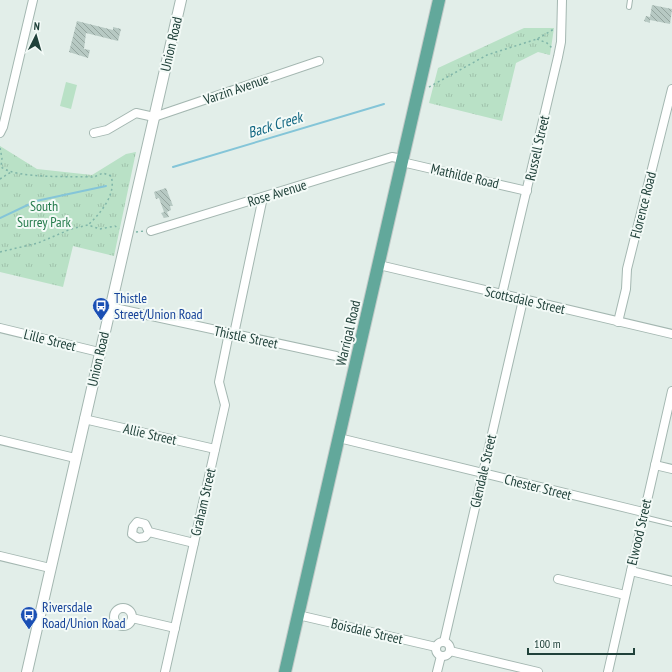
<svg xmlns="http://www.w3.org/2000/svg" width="672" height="672" font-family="'PT Sans Narrow',sans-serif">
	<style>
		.green { fill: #b9e1c6 }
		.park { fill: url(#park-tufts) }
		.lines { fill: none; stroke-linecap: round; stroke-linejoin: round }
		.stream { stroke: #84c5d8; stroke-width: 2 }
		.building { fill: url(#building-back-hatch) }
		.service-casing { stroke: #a4b7b1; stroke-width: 6 }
		.minor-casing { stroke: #a4b7b1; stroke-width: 10 }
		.tertiary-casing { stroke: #a4b7b1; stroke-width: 12 }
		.primary-casing { stroke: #c1cac8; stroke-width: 14 }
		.path { stroke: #7fb5a8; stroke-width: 1.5; stroke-dasharray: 2 3; stroke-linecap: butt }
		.service { stroke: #fff; stroke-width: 4 }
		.minor { stroke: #fff; stroke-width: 8 }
		.tertiary { stroke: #fff; stroke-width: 10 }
		.primary { stroke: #62a89b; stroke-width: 12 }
		.labels { text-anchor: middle; stroke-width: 4; stroke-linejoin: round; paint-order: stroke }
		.street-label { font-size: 14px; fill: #20413a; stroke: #f3faf7 }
		.park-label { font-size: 14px; fill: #267c4d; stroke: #f3faf7 }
		.transit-label { font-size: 14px; fill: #164399; stroke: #f3faf7; text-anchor: start }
		.water-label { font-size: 15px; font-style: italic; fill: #136883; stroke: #f3faf7 }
	</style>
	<defs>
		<pattern id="park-tufts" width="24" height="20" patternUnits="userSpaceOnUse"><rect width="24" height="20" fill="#b9e1c6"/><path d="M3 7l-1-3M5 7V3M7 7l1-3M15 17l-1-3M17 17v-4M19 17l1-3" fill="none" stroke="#9fc2ab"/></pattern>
		<pattern id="building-back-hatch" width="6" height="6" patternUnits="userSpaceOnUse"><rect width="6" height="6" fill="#b7c9c3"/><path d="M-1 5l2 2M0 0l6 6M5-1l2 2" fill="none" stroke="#94a59f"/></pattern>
	</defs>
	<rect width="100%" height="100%" fill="#e2eee9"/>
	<path class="green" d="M66,82L77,85L71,109L60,106Z"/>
	<g class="park">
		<path d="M524,28H554L550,55L538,52L516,63L502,121L429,103L438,68Z"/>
		<path d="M0,146L37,169L92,175L126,154L136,152L114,256L73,246L63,287L0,272Z"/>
	</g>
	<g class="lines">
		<g class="stream">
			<path d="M173,167L384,104"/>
			<path d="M0,218L36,201L106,186"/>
		</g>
	</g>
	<g class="building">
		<path d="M652,5L672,9L670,24L650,20V23L644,21L646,16L650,17Z"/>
		<path d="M77,21L113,30V27L121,29L118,41L86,33L84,49L90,50L88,58L69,52Z"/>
		<path d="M166,188L173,206H170L171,210L167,212L169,217L164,218L161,213L164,212L159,198L156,199L154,192Z"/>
	</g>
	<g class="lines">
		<defs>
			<g id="service">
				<path d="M629,7L630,0"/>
				<path d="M643,517L672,524"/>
			</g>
			<g id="minor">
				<path d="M0,133L3,127L33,0"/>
				<path d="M94,133L107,130L136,113L154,117L319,61"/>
				<path d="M402,162L527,191"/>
				<path d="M151,231L392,157L403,159"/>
				<path d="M379,265L672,334"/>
				<path d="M502,294L558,57L561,42L562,0"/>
				<path d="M110,307L336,356"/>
				<path d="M618,322L626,289L627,269L672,89"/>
				<path d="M0,328L99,352"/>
				<path d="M234,334L263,197"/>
				<path d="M84,419L215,449"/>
				<path d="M339,438L643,512"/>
				<path d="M0,440L75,458"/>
				<path d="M655,465L672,469"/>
				<path d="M149,532L145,537L138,538L132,534L133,527L137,522L145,524L149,532L194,543"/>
				<path d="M0,556L50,568"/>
				<path d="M631,571L672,581"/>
				<path d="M558,579L625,595"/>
				<circle cx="123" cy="617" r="9"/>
				<path d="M298,615L436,647"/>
				<path d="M132,618L175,628"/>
				<circle cx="443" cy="649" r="7"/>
				<path d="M444,642L523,300"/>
				<path d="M450,651L538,672"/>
				<path d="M165,672L225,405L219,382L229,333"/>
				<path d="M437,672L441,656"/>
				<path d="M608,672L672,391"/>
			</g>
			<path id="tertiary" d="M27,672L181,0"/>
			<path id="primary" d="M285,672L439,0"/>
		</defs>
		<use href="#service" class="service-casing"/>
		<use href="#minor" class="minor-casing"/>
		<use href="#tertiary" class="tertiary-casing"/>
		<use href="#primary" class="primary-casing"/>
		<g class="path">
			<path d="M537,39L547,43L552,48"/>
			<path d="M429,87L487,55L537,39L554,29"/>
			<path d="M0,148L2,158L1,167C17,179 72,176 94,177L103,173L111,176C117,194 100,214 88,225"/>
			<path d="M0,179L11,172"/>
			<path d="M136,232L144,231"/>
			<path d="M0,252L38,243L71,229L88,225L100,229L115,226L119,229"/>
		</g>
		<use href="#service" class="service"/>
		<use href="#minor" class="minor"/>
		<use href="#tertiary" class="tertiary"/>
		<use href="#primary" class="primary"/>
	</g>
	<defs>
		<symbol id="bus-pin" viewBox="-11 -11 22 30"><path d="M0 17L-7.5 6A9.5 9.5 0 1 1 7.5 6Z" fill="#1a4fb4" stroke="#f3faf7"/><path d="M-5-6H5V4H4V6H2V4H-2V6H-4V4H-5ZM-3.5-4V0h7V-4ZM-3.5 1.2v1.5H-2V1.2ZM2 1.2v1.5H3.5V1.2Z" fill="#fff"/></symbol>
	</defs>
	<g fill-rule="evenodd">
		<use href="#bus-pin" x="91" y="296" width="20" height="27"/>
		<use href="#bus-pin" x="19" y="605" width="20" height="27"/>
	</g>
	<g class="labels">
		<g class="street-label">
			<text transform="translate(171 44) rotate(-77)" y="5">Union Road</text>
			<text transform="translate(236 89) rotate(-19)" y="5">Varzin Avenue</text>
			<text transform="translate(537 148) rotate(-77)" y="5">Russell Street</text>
			<text transform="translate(465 176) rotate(13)" y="5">Mathilde Road</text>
			<text transform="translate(277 193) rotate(-17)" y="5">Rose Avenue</text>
			<text transform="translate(643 205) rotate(-76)" y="5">Florence Road</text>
			<text transform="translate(525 300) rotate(13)" y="5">Scottsdale Street</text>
			<text transform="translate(348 333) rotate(-77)" y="5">Warrigal Road</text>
			<text transform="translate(246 337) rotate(12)" y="5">Thistle Street</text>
			<text transform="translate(50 340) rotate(14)" y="5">Lille Street</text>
			<text transform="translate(98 359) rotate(-77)" y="5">Union Road</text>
			<text transform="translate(150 434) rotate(13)" y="5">Allie Street</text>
			<text transform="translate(483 471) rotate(-77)" y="5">Glendale Street</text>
			<text transform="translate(538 487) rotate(14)" y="5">Chester Street</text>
			<text transform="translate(203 502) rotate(-77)" y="5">Graham Street</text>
			<text transform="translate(639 532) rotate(-77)" y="5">Elwood Street</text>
			<text transform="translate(367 631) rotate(13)" y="5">Boisdale Street</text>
		</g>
		<g class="park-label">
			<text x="44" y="211">South<tspan x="44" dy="16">Surrey Park</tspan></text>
		</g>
		<g class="transit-label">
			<text x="114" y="303">Thistle<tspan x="114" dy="16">Street/Union Road</tspan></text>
			<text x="42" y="612">Riversdale<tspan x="42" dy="16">Road/Union Road</tspan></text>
		</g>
		<g class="water-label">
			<text transform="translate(275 125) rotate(-17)" y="5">Back Creek</text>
		</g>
	</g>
	<g transform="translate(36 36) rotate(5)" stroke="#f3faf7" stroke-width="3" paint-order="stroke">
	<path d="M0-3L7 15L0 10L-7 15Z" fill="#20413a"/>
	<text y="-6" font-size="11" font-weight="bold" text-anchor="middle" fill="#20413a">N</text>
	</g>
	<path d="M528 648v6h106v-6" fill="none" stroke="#20413a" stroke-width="2"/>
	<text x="534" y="648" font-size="12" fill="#20413a" stroke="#f3faf7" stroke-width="3" paint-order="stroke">100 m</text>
</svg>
